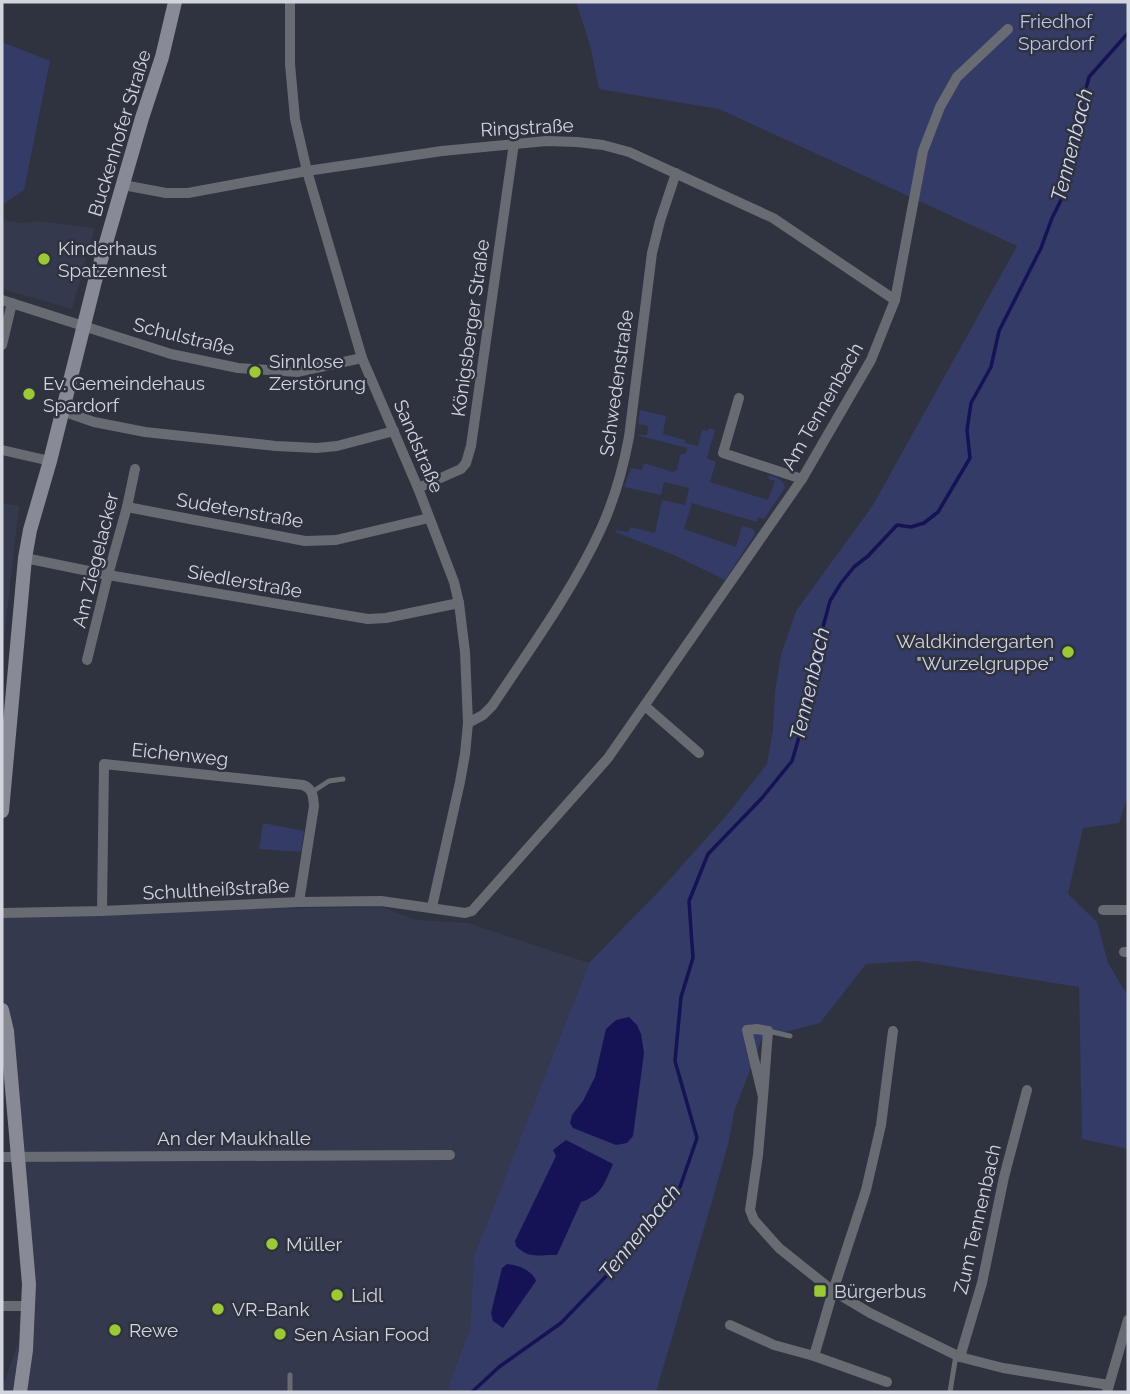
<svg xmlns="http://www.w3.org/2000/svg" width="1130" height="1394" font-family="Raleway,sans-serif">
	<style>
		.built { fill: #35394d }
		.green { fill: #343b66 }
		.water { fill: #151356 }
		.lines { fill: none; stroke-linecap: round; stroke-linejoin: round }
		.stream { stroke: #151356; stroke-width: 3.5 }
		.lane { stroke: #696b72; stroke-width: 5 }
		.street { stroke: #696b72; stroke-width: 10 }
		.secondary { stroke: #888a95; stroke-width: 14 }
		.poi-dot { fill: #9cca31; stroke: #2f323f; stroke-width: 2.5 }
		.labels { text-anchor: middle; stroke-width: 5; stroke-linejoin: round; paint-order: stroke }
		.park-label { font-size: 19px; fill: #bbc4ed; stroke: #2f323f }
		.street-label { font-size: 19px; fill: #d3d5de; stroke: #2f323f }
		.poi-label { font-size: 19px; fill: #d3d5de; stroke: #2f323f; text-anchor: start }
		.water-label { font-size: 21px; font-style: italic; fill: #d4d9ee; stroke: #2f323f }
	</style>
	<rect width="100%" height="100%" fill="#2f323f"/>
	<g class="built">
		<path d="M2,220L23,223L37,221L95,228L72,309L2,289Z"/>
		<path d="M2,503L19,506L2,657Z"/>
		<path d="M381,907L417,920L468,923L589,963L474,1256L470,1328L449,1383L450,1392H2V1388L30,1310L2,1009V912Z"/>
	</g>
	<g class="green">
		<path d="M576,2H1128V795L1119,823L1083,828L1068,894L1097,922L1108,963L1128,996V1149L1082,1139L1079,987L917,961L866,964L820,1023L762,1038L734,1112L729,1141L712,1201L656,1392H450L449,1384L470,1328L474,1256L589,963L662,888L727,815L767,764L773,730L775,691L781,655L796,611L873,505L1017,246L719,109L599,89L590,45Z"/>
		<path d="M2,42L50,61L24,190L2,205Z"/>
		<path d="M640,410L666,416L663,434L685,440V443L698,446L702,430L708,431L709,428L715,430L707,458L716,462L710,482L768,500L775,481L768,479L769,475C777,478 783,479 785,488L764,519L758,517L757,522L692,503L684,529L736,547L742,526L753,529L755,534L725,580L674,555L615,532L616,530L629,532L630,527L655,533L662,500L685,505L689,488L664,482L661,495L624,487L631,468L642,470L644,463L672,472L677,470L680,455L686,453L687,448L636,435H647L648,426L638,424Z"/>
		<path d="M263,823L304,831L301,852L259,849Z"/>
	</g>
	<g class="water">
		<path d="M629,1017L637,1025L641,1034L644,1053L633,1136L627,1143L616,1145L573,1128L570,1123L572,1115L583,1101L595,1077L606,1029L616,1020Z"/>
		<path d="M566,1140L613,1164C604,1184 602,1195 581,1202L557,1255C539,1254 530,1260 516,1246L515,1241L556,1156L553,1150Z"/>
		<path d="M507,1264C518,1265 533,1271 536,1281L503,1328L493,1321L491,1313L502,1268Z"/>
	</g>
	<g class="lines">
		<path class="stream" d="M472,1392L499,1367L561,1323L613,1269L680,1187L697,1138L675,1061L681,997L693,958L689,901L708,854L762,798L792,761L806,713L817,658L820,638L830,601L841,583L854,567L868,556L897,525L911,527L924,523L938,512L970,458L967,430L971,403L991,367L999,331L1041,248L1052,218L1063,196V175L1089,77L1128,33"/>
		<g class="lane">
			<path d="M312,792L329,781L343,779"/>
			<path d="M768,1031L790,1036"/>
			<path d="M290,1392V1375"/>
			<path d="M950,1392L956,1355"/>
		</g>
		<g class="street">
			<path d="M290,2V64L295,119L307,171L362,358L418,488L454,582L459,603L465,652L468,723L465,754L460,782L432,907"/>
			<path d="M123,185L166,193H188L307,171L442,151L546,141L577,142L603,145L629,152L773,218L895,300"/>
			<path d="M2,300L171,354L238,368L297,372L362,358"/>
			<path d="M2,345L12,303"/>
			<path d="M739,398L723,453L802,479"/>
			<path d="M62,411L94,422L145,432L276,446L317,448L337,446L394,431"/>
			<path d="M2,450L50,461"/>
			<path d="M418,488L461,469L466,463L471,446L514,143"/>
			<path d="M127,507L305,541L336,540L429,518"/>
			<path d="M25,558L108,575L368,619L386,618L459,603"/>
			<path d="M87,660L108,575L127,507L135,469"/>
			<path d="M645,706L699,753"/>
			<path d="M468,723L483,715L492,706C530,649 571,593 600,531C614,501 623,469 629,437L652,253L660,221L676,173"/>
			<path d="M1103,910H1128"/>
			<path d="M102,911L104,764L303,785C313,789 313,796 314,806L299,902"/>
			<path d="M2,913L102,911L299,902L381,901L465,913L472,911L608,758L802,479L871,360L895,300L923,151L940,107L957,77L1008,29"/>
			<path d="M1124,952H1128"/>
			<path d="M763,1097L768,1031L757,1029L747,1030L763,1097L758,1155L750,1210L754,1220L779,1248L833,1291L870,1313L960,1357L1003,1368L1109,1385"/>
			<path d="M2,1157L450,1155"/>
			<path d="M2,1306H29"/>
			<path d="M730,1325L774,1345L814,1356L833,1291L866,1190L881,1125L893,1031"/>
			<path d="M814,1356L887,1382"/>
			<path d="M960,1357L982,1283L1004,1177L1027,1090"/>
			<path d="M1107,1392L1128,1320"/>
		</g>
		<g class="secondary">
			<path d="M2,811L25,558L30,530L50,461L95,281L142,118L162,57L175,2"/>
			<path d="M2,1010L7,1031L29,1284L26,1350L20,1392"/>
		</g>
	</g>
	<g class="poi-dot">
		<circle cx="44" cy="259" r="7"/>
		<circle cx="255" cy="372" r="7"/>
		<circle cx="29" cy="394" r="7"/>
		<circle cx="1068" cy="652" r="7"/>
		<circle cx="272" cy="1244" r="7"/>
		<rect x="813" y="1284" width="14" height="14" rx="3.5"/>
		<circle cx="337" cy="1295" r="7"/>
		<circle cx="218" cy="1309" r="7"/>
		<circle cx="115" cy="1330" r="7"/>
		<circle cx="280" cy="1334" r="7"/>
	</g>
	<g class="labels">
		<g class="park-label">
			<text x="1056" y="28">Friedhof<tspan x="1056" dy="22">Spardorf</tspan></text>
		</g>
		<g class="street-label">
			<text transform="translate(527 127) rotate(-3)" y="7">Ringstraße</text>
			<text transform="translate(119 133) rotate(-73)" y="7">Buckenhofer Straße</text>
			<text transform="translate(470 328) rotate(-82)" y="7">Königsberger Straße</text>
			<text transform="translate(184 336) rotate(14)" y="7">Schulstraße</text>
			<text transform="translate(616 383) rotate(-82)" y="7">Schwedenstraße</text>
			<text transform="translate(822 406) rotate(-60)" y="7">Am Tennenbach</text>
			<text transform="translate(419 446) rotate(67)" y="7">Sandstraße</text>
			<text transform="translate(240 510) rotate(10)" y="7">Sudetenstraße</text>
			<text transform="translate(95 560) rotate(-76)" y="7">Am Ziegelacker</text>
			<text transform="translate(245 581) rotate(10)" y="7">Siedlerstraße</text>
			<text transform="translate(180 754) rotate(6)" y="7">Eichenweg</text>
			<text transform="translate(216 889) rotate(-3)" y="7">Schultheißstraße</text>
			<text x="234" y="1145">An der Maukhalle</text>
			<text transform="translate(977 1219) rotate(-77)" y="7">Zum Tennenbach</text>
		</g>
		<g class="poi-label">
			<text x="58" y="255">Kinderhaus<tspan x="58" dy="22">Spatzennest</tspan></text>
			<text x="269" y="368">Sinnlose<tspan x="269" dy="22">Zerstörung</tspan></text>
			<text x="43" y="390">Ev. Gemeindehaus<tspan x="43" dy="22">Spardorf</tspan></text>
			<text x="1054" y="648" text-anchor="end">Waldkindergarten<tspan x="1054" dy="22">"Wurzelgruppe"</tspan></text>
			<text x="286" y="1251">Müller</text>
			<text x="834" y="1298">Bürgerbus</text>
			<text x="351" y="1302">Lidl</text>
			<text x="232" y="1316">VR-Bank</text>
			<text x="129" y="1337">Rewe</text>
			<text x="294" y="1341">Sen Asian Food</text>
		</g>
		<g class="water-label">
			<text transform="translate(1072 145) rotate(-76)" y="7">Tennenbach</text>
			<text transform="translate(810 684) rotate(-77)" y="7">Tennenbach</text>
			<text transform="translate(640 1232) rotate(-51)" y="7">Tennenbach</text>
		</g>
	</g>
	<rect width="1130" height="1394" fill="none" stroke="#d3d5de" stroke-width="7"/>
</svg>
